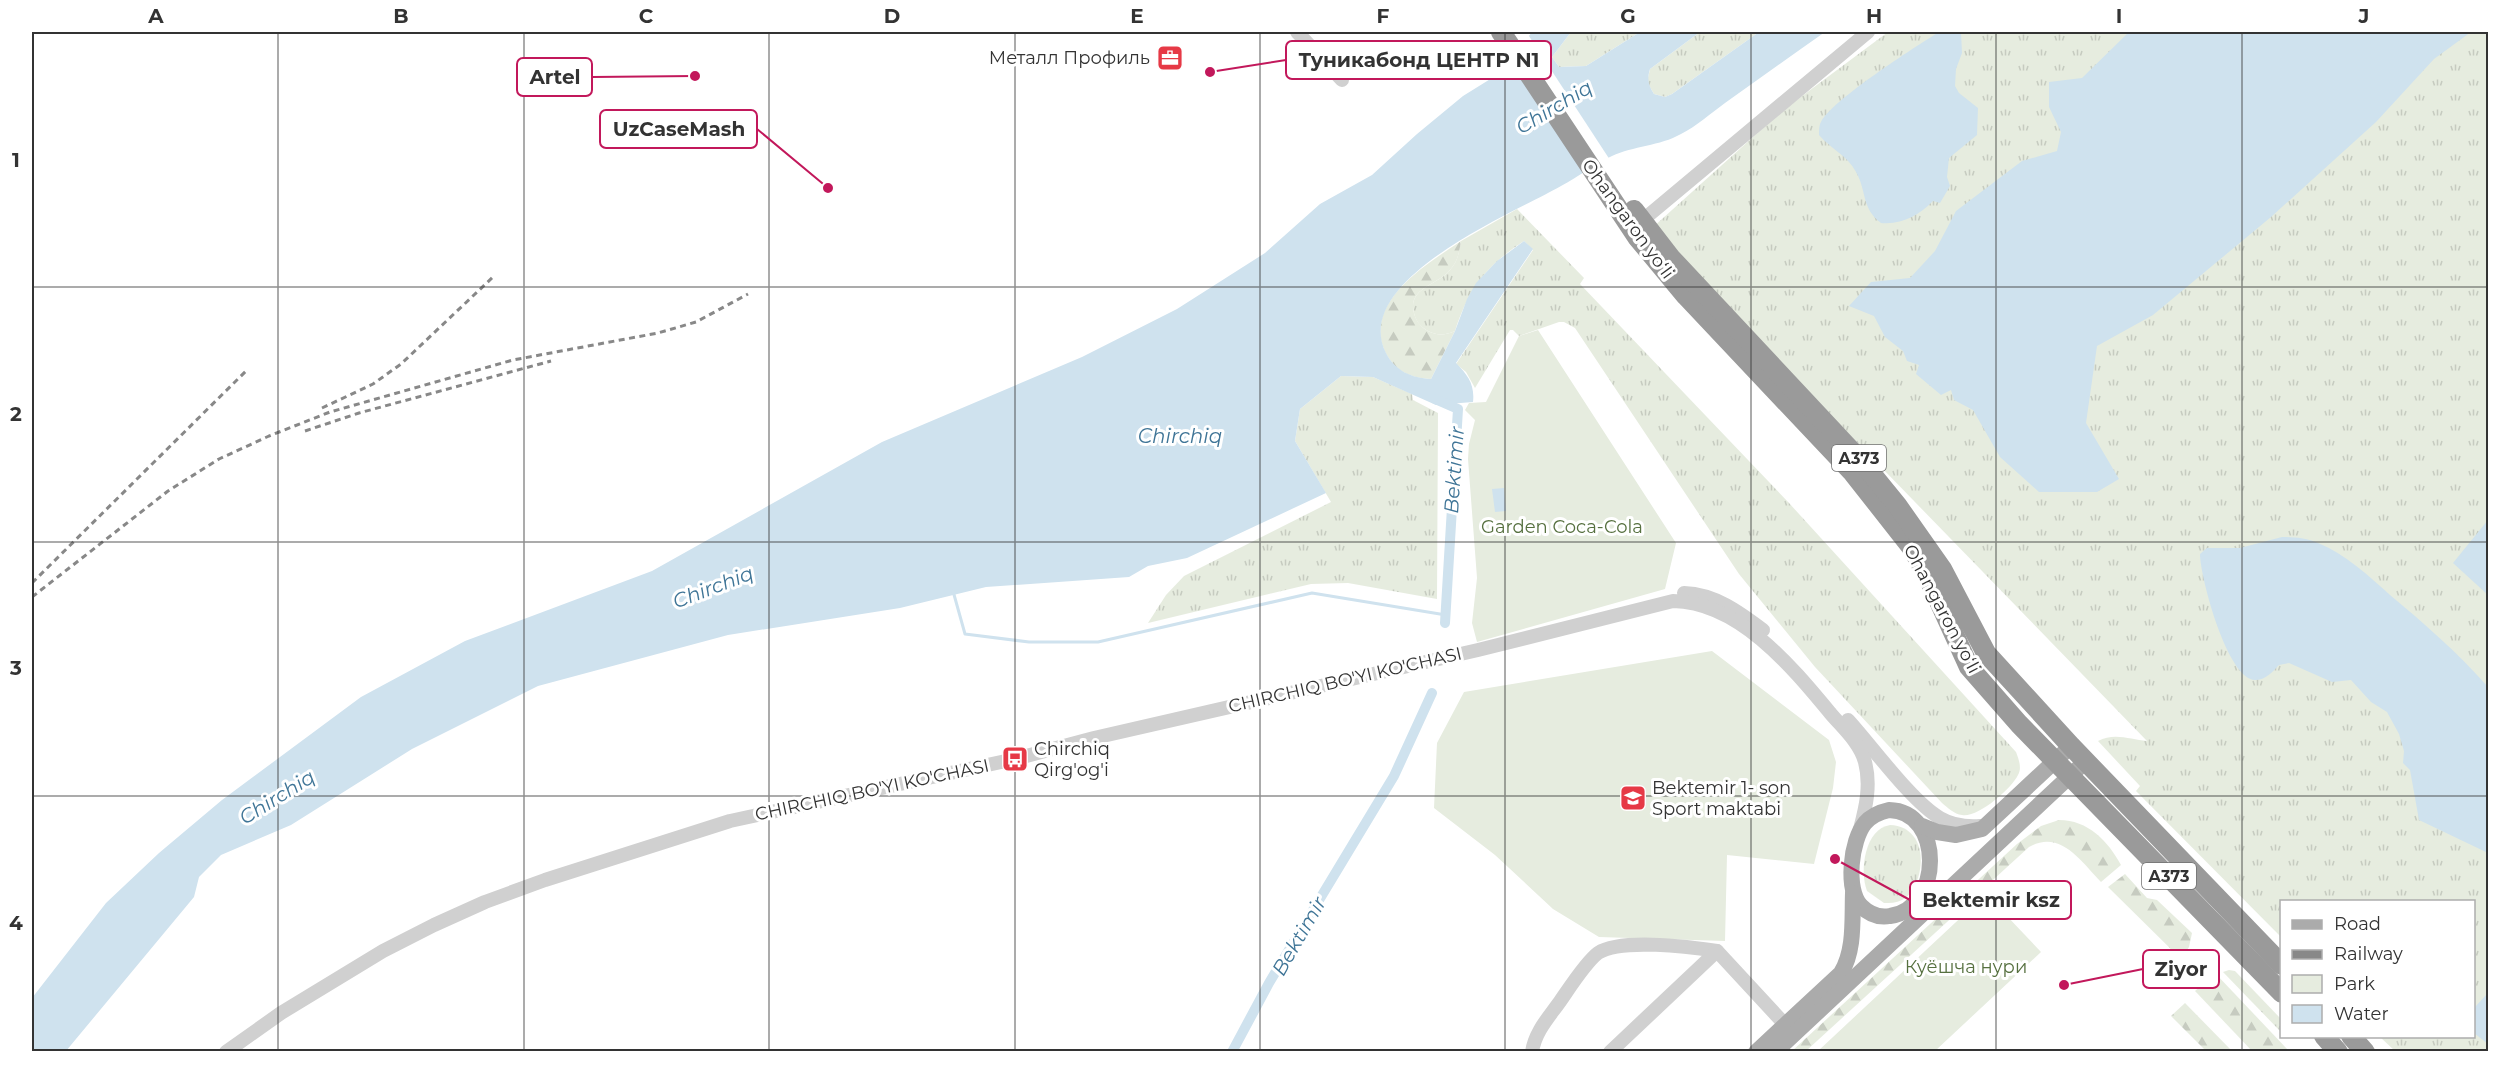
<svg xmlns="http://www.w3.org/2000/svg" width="2520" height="1083" font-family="Montserrat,sans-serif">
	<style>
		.grass { fill: url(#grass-tufts) }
		.forest { fill: url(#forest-firs) }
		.park { fill: #e6ecdf }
		.water { fill: #cfe2ee }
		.pier { fill: #fff }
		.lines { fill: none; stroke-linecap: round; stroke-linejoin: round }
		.stream { stroke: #cfe2ee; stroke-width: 3 }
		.canal { stroke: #cfe2ee; stroke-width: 10 }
		.minor { stroke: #d0d0d0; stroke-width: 14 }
		.major { stroke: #ababab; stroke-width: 16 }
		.highway { stroke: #9a9a9a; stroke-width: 20 }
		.rail { stroke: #888; stroke-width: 3; stroke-dasharray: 6 4.5; stroke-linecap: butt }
		.grid { fill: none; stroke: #333; stroke-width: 1.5; stroke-opacity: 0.55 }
		.labels { text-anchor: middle; stroke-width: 6; stroke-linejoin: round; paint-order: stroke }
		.shield { fill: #fff; stroke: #707070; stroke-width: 1.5 }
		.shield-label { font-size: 16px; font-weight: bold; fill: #333 }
		.poi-label { font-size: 18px; fill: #333; stroke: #fff; text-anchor: start }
		.street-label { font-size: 18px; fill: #333; stroke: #fff }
		.park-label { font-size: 18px; fill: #56703f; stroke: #fff }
		.water-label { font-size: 20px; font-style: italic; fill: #3f7597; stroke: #fff }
		.leader { fill: none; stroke: #c2185b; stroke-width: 2 }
		.callout-dot { fill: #c2185b; stroke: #fff; stroke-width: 2 }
		.callout { fill: #fff; stroke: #c2185b; stroke-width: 2 }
		.callout-label { font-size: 20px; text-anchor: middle; font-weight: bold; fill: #333 }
		.neatline { fill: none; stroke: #333; stroke-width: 2 }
		.grid-label { font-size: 20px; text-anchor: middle; font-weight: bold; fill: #333 }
	</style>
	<defs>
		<pattern id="grass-tufts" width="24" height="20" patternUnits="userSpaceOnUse" patternTransform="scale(1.5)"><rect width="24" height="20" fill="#e6ecdf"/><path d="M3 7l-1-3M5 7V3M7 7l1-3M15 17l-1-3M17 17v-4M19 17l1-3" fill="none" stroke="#c6cbc0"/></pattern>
		<pattern id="forest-firs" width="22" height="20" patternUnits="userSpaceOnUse" patternTransform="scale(1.5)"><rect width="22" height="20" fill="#e6ecdf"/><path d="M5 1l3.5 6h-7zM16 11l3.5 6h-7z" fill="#c6cbc0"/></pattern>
	</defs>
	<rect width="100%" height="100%" fill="#fff"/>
	<g class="grass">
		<path d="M1571,32H1640L1586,66L1559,67L1552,57Z"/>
		<path d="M1700,32H1759L1672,94L1665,97L1654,94L1647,82L1650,69Z"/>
		<path d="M1888,32H2488V1051H2395L2380,1037L2474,1036V902H2282L2281,937L2136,791L2140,786L2098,741C2115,732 2131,740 2147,741L1682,262L1652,228L1782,111Z"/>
		<path d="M1517,209L1584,278L1580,284L1789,503L2016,752C2019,760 2022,768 2018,775C2011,789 1978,818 1962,815C1954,814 1948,808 1942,803L1815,667L1739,574L1575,328L1564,322H1559L1519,336L1513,330H1510L1475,388L1466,372L1456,364L1533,250L1524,241C1486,266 1469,288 1455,331C1446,335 1437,336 1428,331C1421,327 1416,322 1414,313C1407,288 1438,285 1450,270C1458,261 1459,252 1461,241Z"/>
		<path d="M1341,376L1373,377L1412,394L1413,400L1438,413L1437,599L1348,583L1311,584L1148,623L1166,595L1184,576L1331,502L1295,441L1300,409Z"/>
		<path d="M1890,825C1933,827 1925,888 1902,900C1896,903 1890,903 1884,903L1867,891C1859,870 1865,829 1890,825Z"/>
		<path d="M2229,970L2235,971L2281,1019V1032L2223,972Z"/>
	</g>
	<g class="forest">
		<path d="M1461,241C1459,253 1458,261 1450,270C1438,285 1407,288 1414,313C1416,321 1421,327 1428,331C1437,336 1446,335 1455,331L1431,379C1413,378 1398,373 1388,357C1357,305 1427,264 1461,241Z"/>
		<path d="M2059,820C2088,820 2108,841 2121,865L2101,882C2081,861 2060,829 2029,847L1806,1051H1792L2017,844L2041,826Z"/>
		<path d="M2125,874L2147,898L2157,900L2192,933L2189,947L2181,959L2108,887Z"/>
		<path d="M2215,973L2289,1051H2252L2195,991Z"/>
		<path d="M2185,1003L2232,1051H2206L2171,1016Z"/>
	</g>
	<g class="park">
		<path d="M1538,330L1676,543L1665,589L1477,642L1472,623L1477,578L1468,459L1469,444L1475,420L1465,410L1469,403L1486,402L1519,336Z"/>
		<path d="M1712,651L1829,740L1836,762L1833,788L1814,864L1727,855L1725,941L1599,937L1553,909L1495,855L1434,808L1437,743L1464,692Z"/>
		<path d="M1986,894L2041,952L1935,1051H1818Z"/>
	</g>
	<g class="water">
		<path d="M1532,32H1571L1552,57L1559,67L1586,66L1640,32H1700L1650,69C1647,79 1648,85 1654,94L1665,97L1672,94L1759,32H1825C1792,55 1759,79 1725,103C1711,113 1697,126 1681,134C1660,146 1633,146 1612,156C1594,164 1578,177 1561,186C1514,213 1349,280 1386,353C1395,371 1412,378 1431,379L1455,331L1467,299L1476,283L1497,261L1524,241L1533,249L1456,363C1468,375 1475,385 1473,402L1436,405L1373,377L1341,376L1300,409L1295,441L1326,493L1187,558L1148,566L1129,577L986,587L900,608L728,635L538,686L412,749L291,825L221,855L199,877L194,897L66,1051L32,1052V998L106,903L159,853L222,800L361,697L465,641L652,571L882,442L1082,357L1177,309L1265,253L1320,204L1372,175L1417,134L1463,96L1500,73Z"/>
		<path d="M1939,32H1961L1962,53L1956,69L1955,86L1959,93L1978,108L1977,135L1949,158L1947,177L1950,186L1940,203L1933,201C1919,215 1902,225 1881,223C1861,208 1867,191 1856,172C1847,155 1831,149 1819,135C1819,131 1819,125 1821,122C1832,100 1915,47 1939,32Z"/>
		<path d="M2129,32H2471L2434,59L2376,122L2271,217L2153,315L2097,346L2086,423L2119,479L2097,492H2039L2000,457L1973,410L1954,400L1951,390L1941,395L1916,374L1919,365L1907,361L1903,351L1885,337L1874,316L1849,306L1871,282L1910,278L1935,251L1956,211L2022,161L2057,151L2061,132L2049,107V82L2082,78Z"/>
		<path d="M1504,488L1506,511L1495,512L1492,489Z"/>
		<path d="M2488,520V595L2453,563Z"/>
		<path d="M2282,537C2295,537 2307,538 2318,543C2345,554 2369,576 2390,595C2425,624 2458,653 2488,687V853L2419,820L2410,770L2403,763L2404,751L2399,734L2387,712L2371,702L2351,680L2332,682L2289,663L2279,665C2273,671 2266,680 2256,680C2228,682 2200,577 2200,554L2207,548H2240Z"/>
		<path d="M2488,993V1044L2474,1033V1008Z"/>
	</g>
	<path class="pier" d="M1527,33L1610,160L1586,175L1509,56Z"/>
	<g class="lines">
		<path class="stream" d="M953,591L965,634L1029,642H1098L1312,593L1446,615"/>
		<g class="canal">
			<path d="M1435,399L1458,409L1445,623"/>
			<path d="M1232,1052L1269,983L1394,776L1432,693"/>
		</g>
		<g class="minor">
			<path d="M1297,32L1342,80"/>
			<path d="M1650,214L1868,32"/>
			<path d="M1684,593C1715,594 1739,612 1763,630"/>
			<path d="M1848,720C1871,745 1912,802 1940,818C1952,825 1966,827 1980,826"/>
			<path d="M226,1052L281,1013L383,951L434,925L485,902L545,880L730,821L1015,759L1094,738L1478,650L1673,601C1739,602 1792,667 1831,714C1843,728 1860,743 1865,762C1871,785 1866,807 1860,829"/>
			<path d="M1532,1052C1535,1031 1550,1016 1561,1000C1570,987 1586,962 1598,953C1621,938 1690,947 1717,951L1791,1031"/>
			<path d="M1610,1052L1717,951"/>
		</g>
		<g class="major">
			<path d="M1889,810C1944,811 1943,909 1890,916C1879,918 1869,914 1861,906C1845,889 1851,840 1865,823C1872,815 1880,812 1889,810Z"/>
			<path d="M1922,826L1937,832L1956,835L1982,829L2071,746"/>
			<path d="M1756,1052L1841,973C1855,950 1852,920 1853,893"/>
			<path d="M1775,1052L2086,761"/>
		</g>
		<g class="highway">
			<path d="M1501,32L1637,237L1686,296L1853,473L1912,548L1928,577L1969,667L2019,724L2282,993"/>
			<path d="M1634,210L1671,258L1862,462L1897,505L1942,569L1986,653L2071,746L2282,965"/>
			<path d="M2324,1036L2338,1052"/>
			<path d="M2351,1036L2365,1052"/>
		</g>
		<g class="rail">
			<path d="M322,408L373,384L401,364L493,277"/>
			<path d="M305,431L359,413L551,361"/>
			<path d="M32,583L248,369"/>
			<path d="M32,597L168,491L219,459L269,436L330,412L513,360L658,333L696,322L748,294"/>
		</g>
	</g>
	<path class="grid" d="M278,32V1052M524,32V1052M769,32V1052M1015,32V1052M1260,32V1052M1505,32V1052M1751,32V1052M1996,32V1052M2242,32V1052M32,287H2488M32,542H2488M32,796H2488"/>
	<defs>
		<symbol id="office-square" viewBox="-11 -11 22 22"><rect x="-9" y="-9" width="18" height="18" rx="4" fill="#e63946" stroke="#fff"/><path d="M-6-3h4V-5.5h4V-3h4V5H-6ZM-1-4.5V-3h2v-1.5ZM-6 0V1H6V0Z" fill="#fff"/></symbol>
		<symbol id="bus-square" viewBox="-11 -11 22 22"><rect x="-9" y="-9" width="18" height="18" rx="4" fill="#e63946" stroke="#fff"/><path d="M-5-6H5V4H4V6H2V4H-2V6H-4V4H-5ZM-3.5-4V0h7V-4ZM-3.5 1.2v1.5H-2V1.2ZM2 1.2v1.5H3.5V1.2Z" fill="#fff"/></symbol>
		<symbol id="school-square" viewBox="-11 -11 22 22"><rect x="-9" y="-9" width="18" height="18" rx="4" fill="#e63946" stroke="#fff"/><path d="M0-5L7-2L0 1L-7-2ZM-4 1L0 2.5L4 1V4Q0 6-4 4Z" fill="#fff"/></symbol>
	</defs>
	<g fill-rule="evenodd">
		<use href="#office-square" x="1155" y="43" width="30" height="30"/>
		<use href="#bus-square" x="1000" y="744" width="30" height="30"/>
		<use href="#school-square" x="1618" y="783" width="30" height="30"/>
	</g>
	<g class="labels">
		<g class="shield">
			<rect x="1832" y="445" width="54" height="26" rx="4.5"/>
			<rect x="2142" y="863" width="54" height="26" rx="4.5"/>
		</g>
		<g class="shield-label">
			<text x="1859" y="464">A373</text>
			<text x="2169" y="882">A373</text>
		</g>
		<g class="poi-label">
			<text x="1150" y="64" text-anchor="end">Металл Профиль</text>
			<text x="1034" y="755">Chirchiq<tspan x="1034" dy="21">Qirg'og'i</tspan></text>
			<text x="1652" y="794">Bektemir 1- son<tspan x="1652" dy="21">Sport maktabi</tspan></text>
		</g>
		<g class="street-label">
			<text transform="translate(1628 219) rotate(54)" y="6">Ohangaron yoʻli</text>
			<text transform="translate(1942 609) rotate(62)" y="6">Ohangaron yoʻli</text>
			<text transform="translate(1345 680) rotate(-13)" y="6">CHIRCHIQ BO'YI KO'CHASI</text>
			<text transform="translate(872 790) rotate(-12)" y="6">CHIRCHIQ BO'YI KO'CHASI</text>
		</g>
		<g class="park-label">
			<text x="1562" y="533">Garden Coca-Cola</text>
			<text x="1966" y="973">Куёшча нури</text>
		</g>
		<g class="water-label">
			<text transform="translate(1554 107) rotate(-31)" y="7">Chirchiq</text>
			<text x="1180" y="443">Chirchiq</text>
			<text transform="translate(1454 470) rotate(-86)" y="7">Bektimir</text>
			<text transform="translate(713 587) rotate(-21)" y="7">Chirchiq</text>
			<text transform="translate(277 797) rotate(-32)" y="7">Chirchiq</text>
			<text transform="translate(1299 936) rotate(-60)" y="7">Bektimir</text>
		</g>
	</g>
	<path class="leader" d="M1210 72L1286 60M695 76L592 77M828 188L757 129M1835 859L1910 900M2064 985L2143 969"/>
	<g class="callout-dot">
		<circle cx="1210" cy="72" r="6"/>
		<circle cx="695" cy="76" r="6"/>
		<circle cx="828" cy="188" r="6"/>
		<circle cx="1835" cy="859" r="6"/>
		<circle cx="2064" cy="985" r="6"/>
	</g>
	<g class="callout">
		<rect x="1286" y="41" width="265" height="38" rx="6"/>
		<rect x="517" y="58" width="75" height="38" rx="6"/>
		<rect x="600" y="110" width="157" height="38" rx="6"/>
		<rect x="1910" y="881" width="161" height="38" rx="6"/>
		<rect x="2143" y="950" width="76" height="38" rx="6"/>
	</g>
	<g class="callout-label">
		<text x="1419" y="67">Туникабонд ЦЕНТР N1</text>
		<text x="555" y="84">Artel</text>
		<text x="679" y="136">UzCaseMash</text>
		<text x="1991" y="907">Bektemir ksz</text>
		<text x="2181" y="976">Ziyor</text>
	</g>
	<rect width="2520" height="1083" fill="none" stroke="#ffffff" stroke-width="66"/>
	<rect x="2280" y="900" width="195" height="138" fill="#ffffff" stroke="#adadad" stroke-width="1.5"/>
	<rect x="2292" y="920" width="30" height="9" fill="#ababab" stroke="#adadad" stroke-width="1.5"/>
	<text x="2334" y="930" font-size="18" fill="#333333">Road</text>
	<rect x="2292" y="950" width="30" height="9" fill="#888888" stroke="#adadad" stroke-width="1.5"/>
	<text x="2334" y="960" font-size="18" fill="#333333">Railway</text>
	<rect x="2292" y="975" width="30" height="18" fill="#e6ecdf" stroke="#adadad" stroke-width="1.5"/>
	<text x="2334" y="990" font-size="18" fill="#333333">Park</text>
	<rect x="2292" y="1005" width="30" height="18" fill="#cfe2ee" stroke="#adadad" stroke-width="1.5"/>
	<text x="2334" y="1020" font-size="18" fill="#333333">Water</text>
	<rect x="33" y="33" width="2454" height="1017" class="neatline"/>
	<g class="grid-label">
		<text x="156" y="23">A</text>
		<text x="401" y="23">B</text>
		<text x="646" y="23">C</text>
		<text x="892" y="23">D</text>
		<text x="1137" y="23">E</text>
		<text x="1383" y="23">F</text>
		<text x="1628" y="23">G</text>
		<text x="1874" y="23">H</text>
		<text x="2119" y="23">I</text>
		<text x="2364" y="23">J</text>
		<text x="16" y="167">1</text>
		<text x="16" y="421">2</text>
		<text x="16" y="675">3</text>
		<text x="16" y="930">4</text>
	</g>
</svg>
